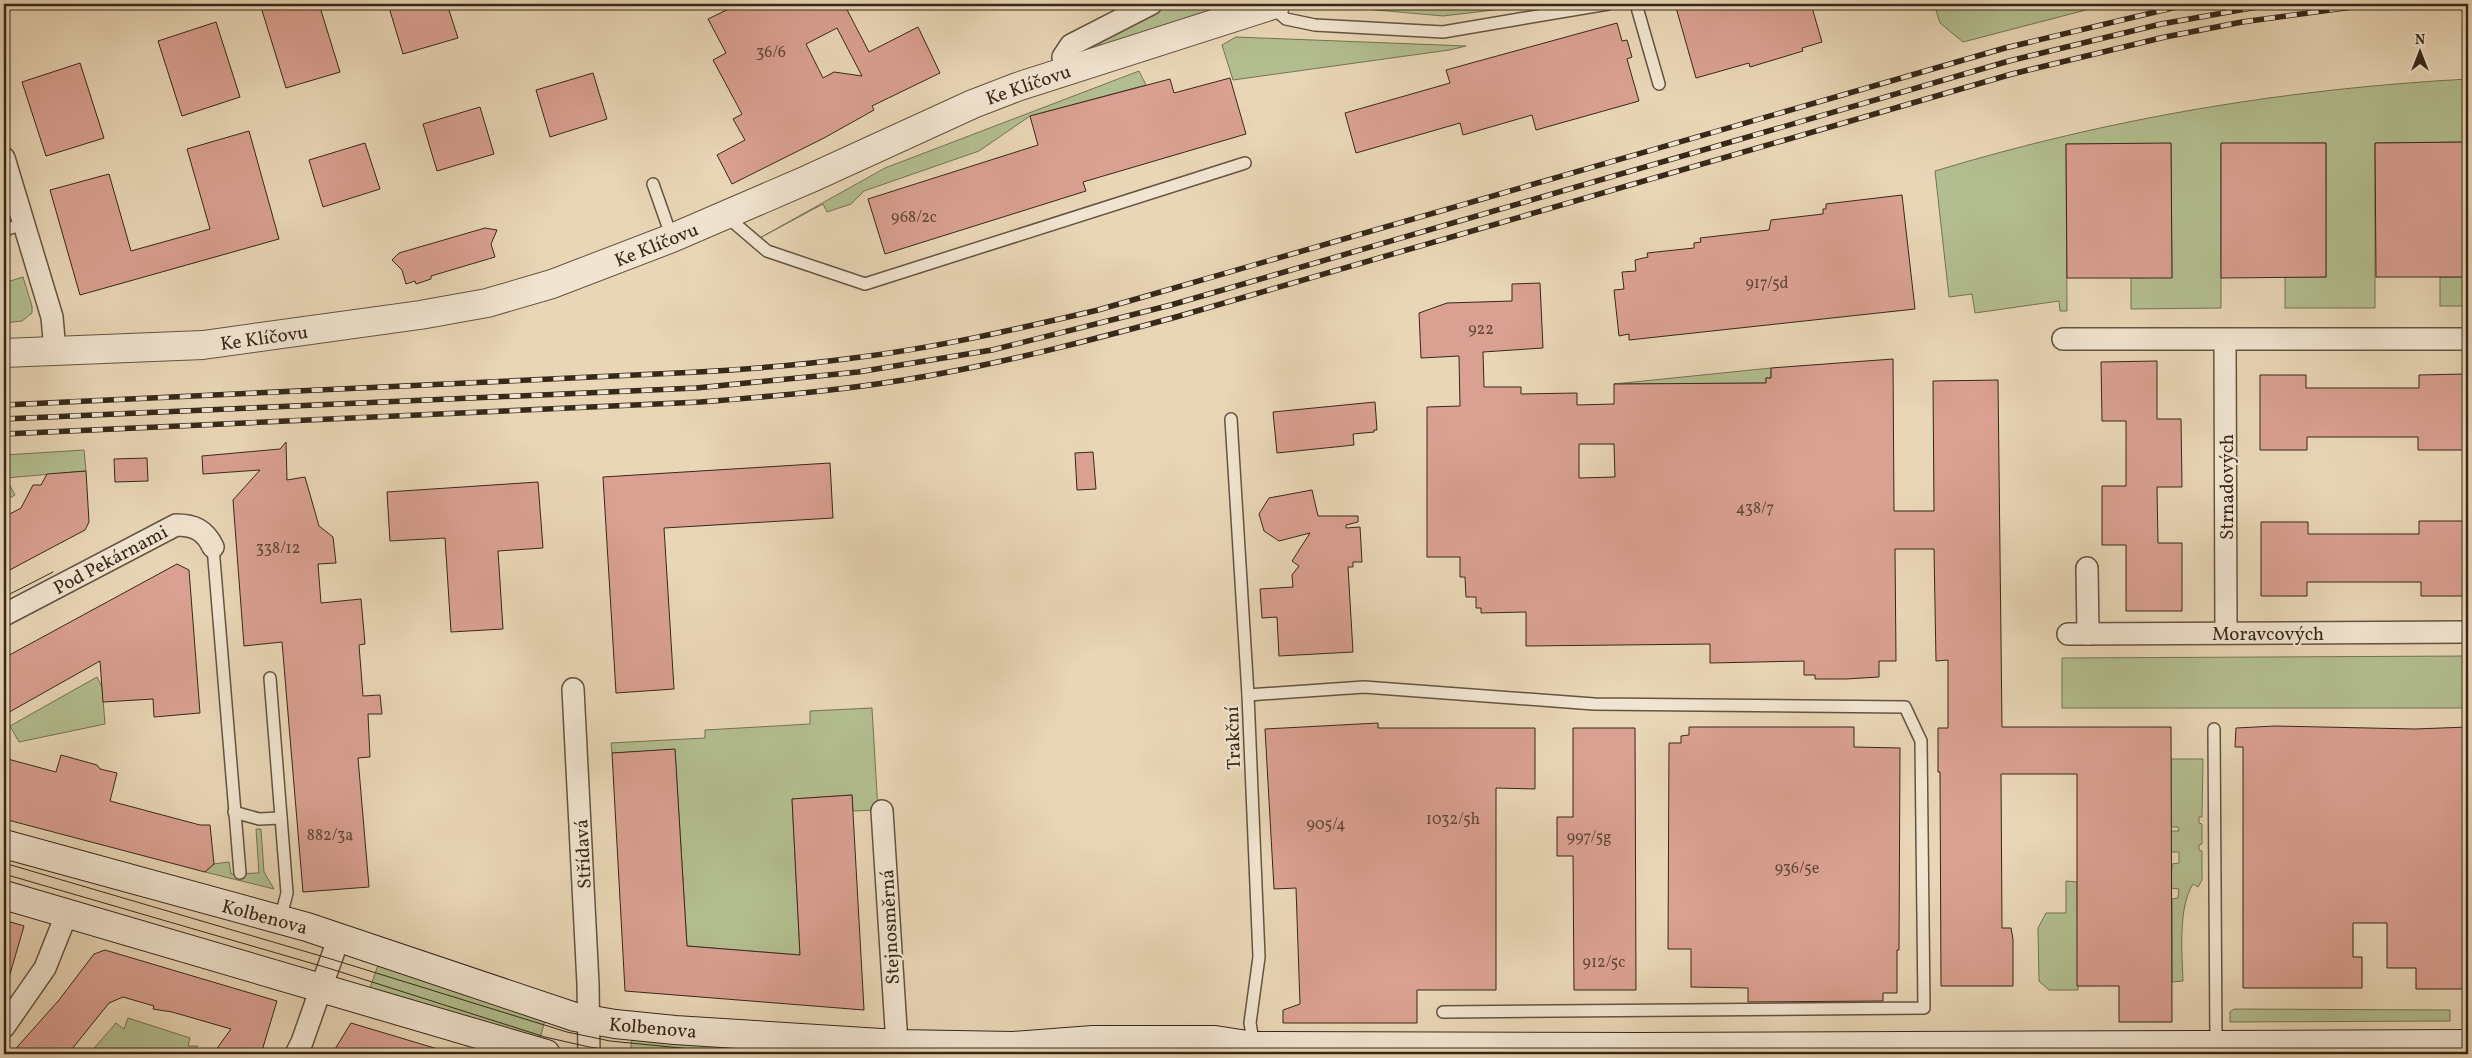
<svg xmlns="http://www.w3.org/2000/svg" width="2472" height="1058" font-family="Vollkorn,serif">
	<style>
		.green { fill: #b3be90; stroke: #757354 }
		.building { fill: #daa091; stroke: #372819; fill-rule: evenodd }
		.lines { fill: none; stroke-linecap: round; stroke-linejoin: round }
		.service-casing { stroke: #645440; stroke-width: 14 }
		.minor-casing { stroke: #645440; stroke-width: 24 }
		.tertiary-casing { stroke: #645440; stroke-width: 30 }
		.secondary-casing { stroke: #372819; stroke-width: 30 }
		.service { stroke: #f1e4d0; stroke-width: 11 }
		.minor { stroke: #f1e4d0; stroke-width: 21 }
		.tertiary { stroke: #f1e4d0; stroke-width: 28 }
		.secondary { stroke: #f1e4d0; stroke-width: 28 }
		.tram { stroke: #372819; stroke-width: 1 }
		.rail-casing { stroke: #372819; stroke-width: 5.5 }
		.rail { stroke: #f1e4d0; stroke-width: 4; stroke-dasharray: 11; stroke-linecap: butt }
		.labels { text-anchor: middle; stroke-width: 4.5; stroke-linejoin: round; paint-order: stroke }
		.number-label { font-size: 16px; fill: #604637 }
		.street-label { font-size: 19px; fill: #372819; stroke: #f1e4d0 }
	</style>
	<rect width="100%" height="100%" fill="#e9d6b6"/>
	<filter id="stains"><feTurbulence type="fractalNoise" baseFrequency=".004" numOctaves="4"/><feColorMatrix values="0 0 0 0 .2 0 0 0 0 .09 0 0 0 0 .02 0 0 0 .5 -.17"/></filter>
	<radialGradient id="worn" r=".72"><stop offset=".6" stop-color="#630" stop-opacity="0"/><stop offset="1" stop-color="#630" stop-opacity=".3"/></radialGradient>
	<g class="green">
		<path d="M1164,4H1228L1098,47L1104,35Z"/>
		<path d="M1338,4H1544L1443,16L1332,6Z"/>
		<path d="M1934,4H2109L1963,42L1940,23Z"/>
		<path d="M1236,37L1466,46L1449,50L1233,80L1222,45Z"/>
		<path d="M1139,71L1146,85L1030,116L979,151L864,191L851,204L827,212L823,204L758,239L885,168Z"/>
		<path d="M2468,79V142L2375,143V308H2285V277H2326V143L2221,144V308L2131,309V278L2172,277L2171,144H2066L2067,311H2060L2059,301L1975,313L1972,294L1949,297L1935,171C2110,118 2285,89 2468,79Z"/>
		<path d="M23,277L32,306V313L22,321L4,323V283Z"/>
		<rect x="2440" y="277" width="28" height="29"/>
		<path d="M1771,368V378H1766V383L1614,384Z"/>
		<path d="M84,450L86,471L6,478L15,495L4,501V455Z"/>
		<path d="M2468,656V708H2062V658Z"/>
		<path d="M97,677L102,687L105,724L19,742L10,726Z"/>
		<path d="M872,708L878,810L853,811L852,795L792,799L800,955L687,946L675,750L612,753L611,743L705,738V730L810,724V711Z"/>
		<path d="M2171,759H2203L2202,817H2199V823L2202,824V844L2199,845V850L2202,851V880L2198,887L2193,884C2178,907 2182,954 2183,981L2172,982V899L2178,898L2179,889L2171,888L2172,864L2179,863V852H2171V831H2179L2178,827H2171Z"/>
		<path d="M256,829H261L264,872L274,889L205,872L213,864L229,862L231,874L259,873Z"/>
		<path d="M2066,881L2077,882L2078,990H2049L2039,981L2038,928L2046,913H2066Z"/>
		<path d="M378,965L545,1020L539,1042L369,991Z"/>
		<path d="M2234,1009L2450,1010V1021L2230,1022V1012Z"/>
		<path d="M128,1018L190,1038L188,1046H198L190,1054H89L116,1023L124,1029Z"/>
		<path d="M632,1038L845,1054H630Z"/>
	</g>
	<g class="building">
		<path d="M260,4H319L340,72L286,88Z"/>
		<path d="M388,4H447L458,38L403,54Z"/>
		<path d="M739,4H844L869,52L918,27L940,73L872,106L874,110L824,138L732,184L717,155L745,140L733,119L742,114L713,60L726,53L708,19ZM837,28L862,76L834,72L823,78L806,44Z"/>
		<path d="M1675,4H1811L1822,42L1802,48L1803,51L1750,67L1749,63L1696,78Z"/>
		<path d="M216,22L240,97L182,116L158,41Z"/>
		<path d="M1617,23L1622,41L1627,40L1632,57L1627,59L1639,101L1536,130L1532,115L1463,135L1460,123L1356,153L1345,113L1450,83L1446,70Z"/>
		<path d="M80,63L104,138L46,156L22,82Z"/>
		<path d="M593,73L607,119L550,137L536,90Z"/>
		<path d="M1230,78L1246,134L1083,182L1086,191L885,254L868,199L1038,145L1030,116L1170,79L1174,93Z"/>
		<path d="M480,107L494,154L437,171L423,124Z"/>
		<path d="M249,131L279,239L80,295L50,190L109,174L131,251L210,229L187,149Z"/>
		<path d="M2468,142V277H2376L2375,143Z"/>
		<path d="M365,143L380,189L323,207L309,160Z"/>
		<path d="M2171,143L2172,278H2067L2066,144Z"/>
		<path d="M2221,143H2326V277L2221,278Z"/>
		<path d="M1902,195L1915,309L1629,340V334L1619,336L1614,290L1624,289L1622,272L1636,271L1635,260L1648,257L1647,253L1694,248V243L1701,242L1700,238L1769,230L1771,220L1823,214V209H1826V204Z"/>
		<path d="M485,228L497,230L491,244L495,257L431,276V279L416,284L415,281L406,284L402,270L392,260L399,253Z"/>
		<path d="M1540,283L1543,348L1483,352L1484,387H1521V394L1577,393V405L1614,404V384L1766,383V378H1771V368L1893,359L1894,511H1934L1933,381L1998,380L2002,727H2171L2172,1022H2119V986H2077V774H2001L2002,928H2011L2013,939V986H1941L1940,772H1938V728H1948V660L1936,661L1934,549H1895L1896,661H1879V677L1846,679H1815V675H1804V661L1710,663V644L1526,646V612L1481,613V608H1476V597H1466L1465,577H1460V557H1427V407L1460,406L1459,356L1421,358L1419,313L1447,303L1512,301V284ZM1579,444H1614L1615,477L1579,478Z"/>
		<path d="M2157,361V419H2181L2182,487H2157L2158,543H2182V611H2126V545H2102V486H2126V421H2102L2101,362Z"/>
		<path d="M2465,374V450H2418V437H2307V450H2260V375H2306V388H2419V375Z"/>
		<path d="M1375,402L1377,430H1374V432L1353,434L1354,445L1277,453L1273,412Z"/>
		<path d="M286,442L287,480L305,477L319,526L333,537L336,563L318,564L321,603L361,599L365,644L359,645L363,696L380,695L382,714H368L370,757L358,758L369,887L303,892L282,642L244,646L233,500L260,470L203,474L202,456L280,449Z"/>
		<path d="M1093,452L1096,489L1077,490L1075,453Z"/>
		<path d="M147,458L148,481L115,482L114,459Z"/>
		<path d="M830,463L833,518L664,528L674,689L616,693L603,477Z"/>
		<path d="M86,471L89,522L85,530L4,573V517L21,508L33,485H41L47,474Z"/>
		<path d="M538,482L543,548L498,551L503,629L451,632L445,538L390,541L387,492Z"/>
		<path d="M1312,490L1318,516H1358V522L1346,525V528L1360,527L1362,562H1353V567H1348L1353,652L1279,656L1277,617L1262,618L1260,589L1293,587L1292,575L1299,566L1292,561L1310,533L1279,541L1264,531L1259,514L1269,498Z"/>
		<path d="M2419,521H2466V596H2421V582H2307V596H2261V522H2308V534H2419Z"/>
		<path d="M177,564L189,570L200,713L154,717L153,699L103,702L100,661L4,715V658Z"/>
		<path d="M1378,723V728H1535V789L1496,788V990H1417V1023H1283V1010L1300,1004L1296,888L1274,889L1265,729Z"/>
		<path d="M2275,726L2415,729L2468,727V989H2416V968H2387V923H2353V957H2362V988H2243V747H2235L2236,728Z"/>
		<path d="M1689,727H1854V747L1900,748L1899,950H1897V993H1883V1001L1748,1002V988L1691,987V949H1668L1669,743H1681V736L1689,735Z"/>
		<path d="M1573,728H1635L1636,990H1574L1573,856H1557V817H1573Z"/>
		<path d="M675,749L687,946L800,955L792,799L852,795L864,1010L625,991L612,753Z"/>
		<path d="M61,755L97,765L100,769L117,773L110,801L200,825H210L214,864L205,872L4,819V758L56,772Z"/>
		<path d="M4,920L24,926L8,981L4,980Z"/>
		<path d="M105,950L277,1001L261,1054H213L231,1029L172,1012L153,1009L154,1006L123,997L109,1003L68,1054H11L59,1000L94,954Z"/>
		<path d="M351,1023L441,1050V1054H332Z"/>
	</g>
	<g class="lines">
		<defs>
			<g id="service">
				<path d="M1636,4L1659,84"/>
				<path d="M1272,7L1286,19L1315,25L1443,32L1608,4"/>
				<path d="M653,184L672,238"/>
				<path d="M726,216L767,251L865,284L1245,163"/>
				<path d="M4,230L24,224"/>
				<path d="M1231,419L1248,695L1259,957L1250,1023L1254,1046"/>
				<path d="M213,547L240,873"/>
				<path d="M270,678L287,893L280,920"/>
				<path d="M1248,695L1364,687L1594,704L1905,707L1921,741L1924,1008L1443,1012"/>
				<path d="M2214,729L2216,1045"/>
				<path d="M234,812L259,819L281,818"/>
			</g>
			<g id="minor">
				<path d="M1067,70L1063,57L1071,45L1151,4"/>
				<path d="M4,158L52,317L55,351"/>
				<path d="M2063,339H2468"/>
				<path d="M2225,340L2226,633"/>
				<path d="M2087,568L2088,634"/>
				<path d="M4,615L176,525C194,525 205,530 213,547"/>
				<path d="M2068,634L2468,632"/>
				<path d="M573,689L588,984L589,1054"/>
				<path d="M882,811L897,1044"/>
				<path d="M4,1027L45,968L67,913"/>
				<path d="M296,1054L302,1042L339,937"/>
			</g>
			<path id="tertiary" d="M4,353L203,345L420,315L487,303L552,284L672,238L809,179L973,104L1017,87L1276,4"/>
			<g id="secondary">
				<path d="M4,844L307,927L575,1017L615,1024L675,1030L897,1044L1013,1046L1093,1040H1215L1254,1046L1641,1047L2468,1044"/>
				<path d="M4,895L546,1054"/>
			</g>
		</defs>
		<use href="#service" class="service-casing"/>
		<use href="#minor" class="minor-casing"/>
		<use href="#tertiary" class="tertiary-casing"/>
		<use href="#secondary" class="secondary-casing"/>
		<use href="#service" class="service"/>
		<use href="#minor" class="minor"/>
		<use href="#tertiary" class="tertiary"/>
		<use href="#secondary" class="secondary"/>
		<g class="tram">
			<path d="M4,597L53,572"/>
			<path d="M4,863L331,959L567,1032L610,1041L741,1054"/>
			<path d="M4,874L328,968L545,1037L589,1047L643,1054"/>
		</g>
		<defs>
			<g id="rail">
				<path d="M4,405L698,372C750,369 802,365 853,358C936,348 1017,329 1098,310L2005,48L2189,4"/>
				<path d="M4,419L696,388L858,372L992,350L1171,305L2009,61L2161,24L2274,4"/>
				<path d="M4,434L700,402C778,396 856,389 933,375C1015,360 1095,339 1176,317L2012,74L2165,37L2242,22L2374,4"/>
			</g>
		</defs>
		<use href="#rail" class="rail-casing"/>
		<use href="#rail" class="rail"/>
	</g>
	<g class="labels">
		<g class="number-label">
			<text x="771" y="57">36/6</text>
			<text x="914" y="222">968/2c</text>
			<text x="1767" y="288">917/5d</text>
			<text x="1481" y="334">922</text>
			<text x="1755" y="513">438/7</text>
			<text x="278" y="553">338/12</text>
			<text x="1453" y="824">1032/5h</text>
			<text x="1326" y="829">905/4</text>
			<text x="330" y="840">882/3a</text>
			<text x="1589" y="842">997/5g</text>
			<text x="1797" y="873">936/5e</text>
			<text x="1604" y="967">912/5c</text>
		</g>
		<g class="street-label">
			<text transform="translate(1028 84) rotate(-19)" y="7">Ke Klíčovu</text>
			<text transform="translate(656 244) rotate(-22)" y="7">Ke Klíčovu</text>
			<text transform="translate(264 337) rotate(-8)" y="7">Ke Klíčovu</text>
			<text transform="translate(2226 487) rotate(-90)" y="7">Strnadových</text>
			<text transform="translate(110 559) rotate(-28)" y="7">Pod Pekárnami</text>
			<text x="2268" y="640">Moravcových</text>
			<text transform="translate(1232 738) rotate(-92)" y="7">Trakční</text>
			<text transform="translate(582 854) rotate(-93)" y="7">Střídavá</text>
			<text transform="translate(265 916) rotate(15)" y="7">Kolbenova</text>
			<text transform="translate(889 927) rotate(-93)" y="7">Stejnosměrná</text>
			<text transform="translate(653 1027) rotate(5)" y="7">Kolbenova</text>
		</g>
	</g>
	<rect width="2472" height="1058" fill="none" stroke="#e9d6b6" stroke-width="20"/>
	<rect x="5" y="5" width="2462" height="1048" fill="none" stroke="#372819" stroke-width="2.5"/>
	<rect x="10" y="10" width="2452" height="1038" fill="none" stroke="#372819"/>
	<g transform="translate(2420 52)" stroke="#f1e4d0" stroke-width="4" paint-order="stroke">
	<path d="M0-4L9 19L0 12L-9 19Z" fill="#372819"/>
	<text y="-8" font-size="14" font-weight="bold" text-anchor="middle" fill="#372819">N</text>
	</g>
	<rect width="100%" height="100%" filter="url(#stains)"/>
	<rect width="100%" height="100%" fill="url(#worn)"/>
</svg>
